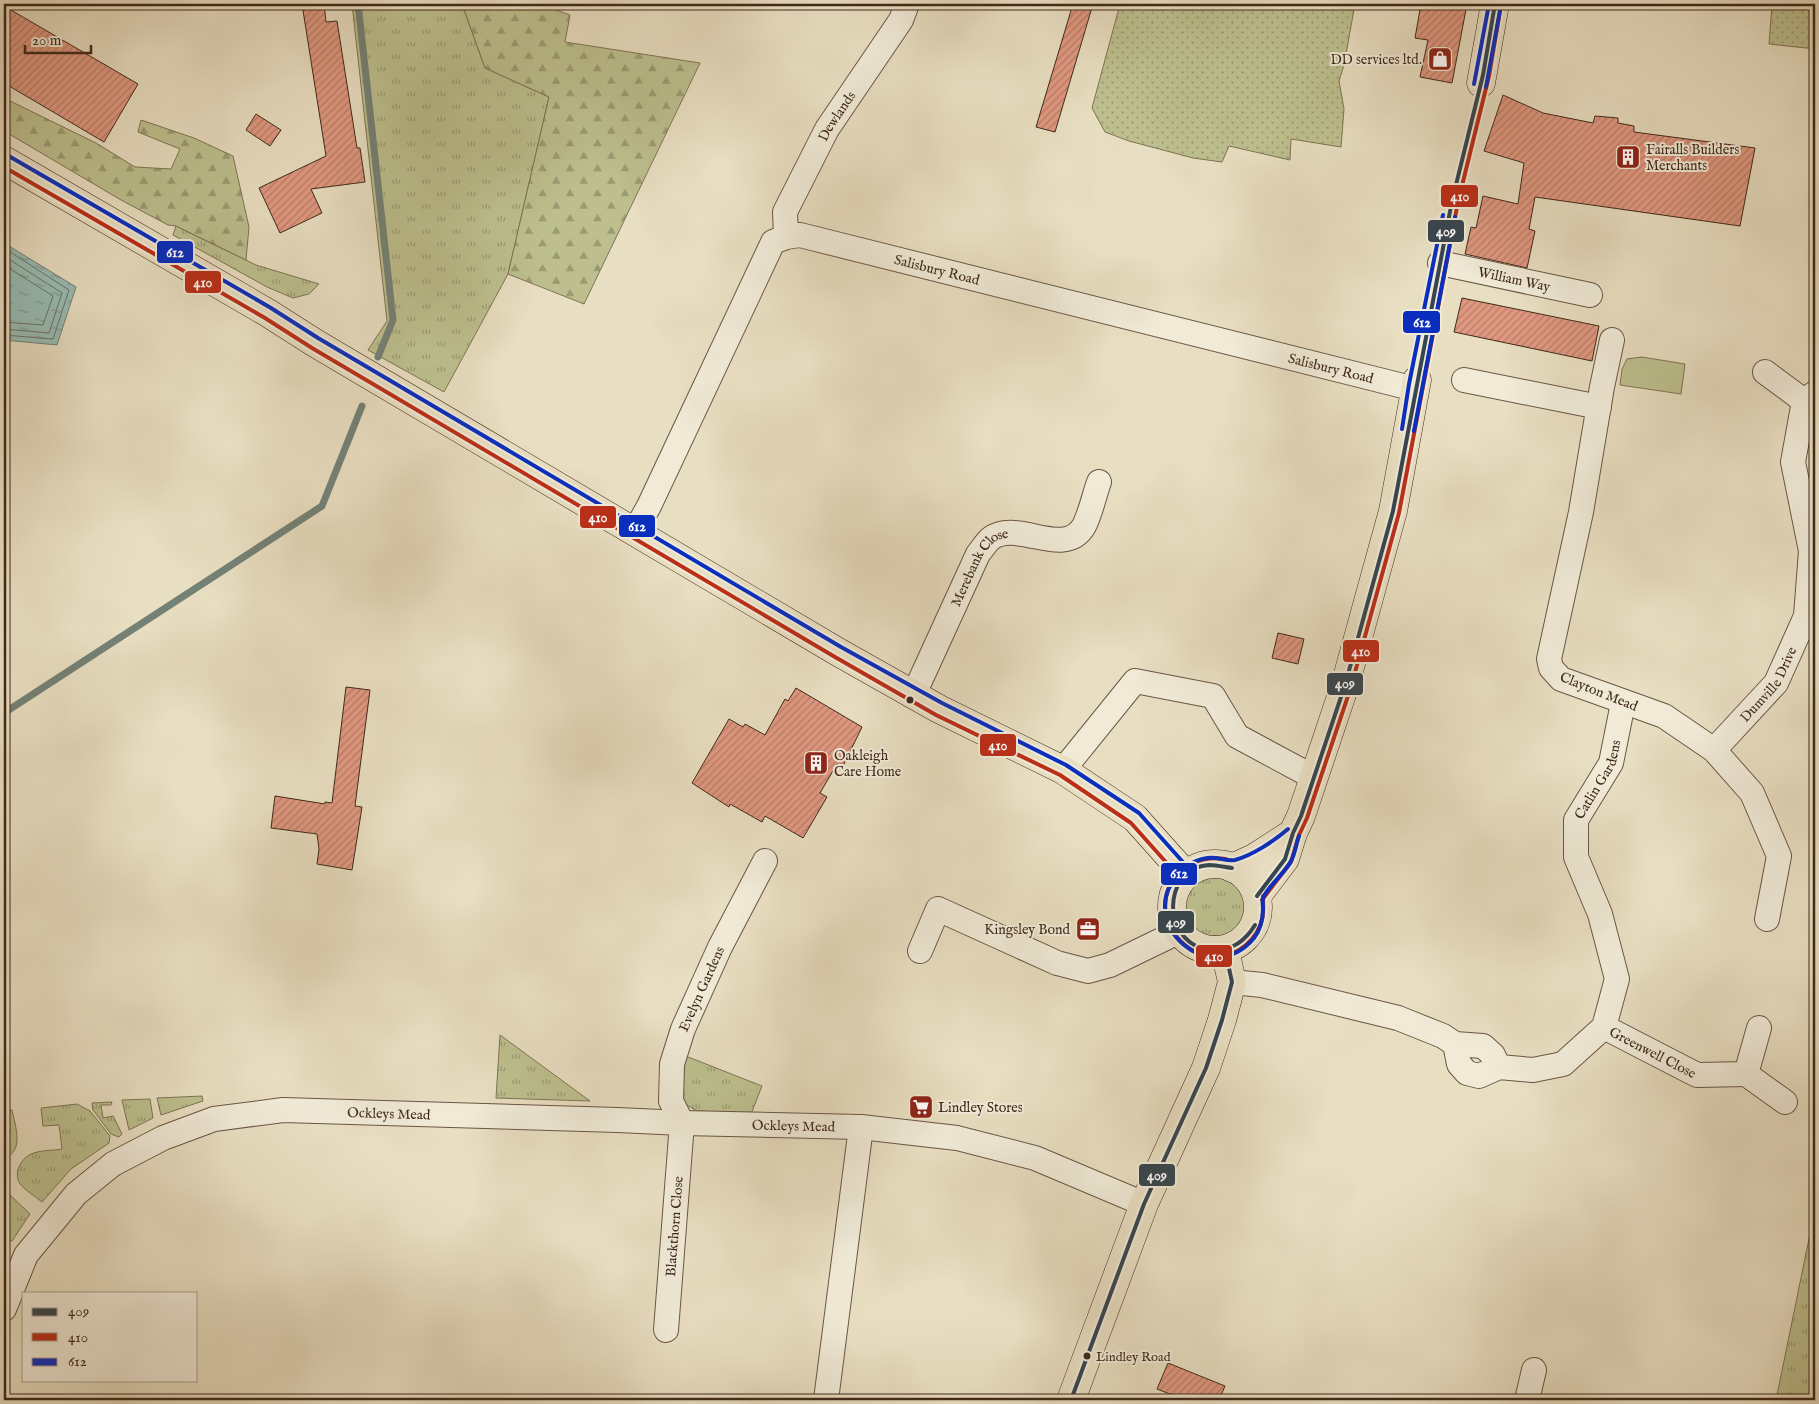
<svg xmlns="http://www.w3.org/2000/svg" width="1819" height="1404" font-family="'IM FELL English',serif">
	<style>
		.grass { fill: url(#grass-tufts); stroke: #7e7454 }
		.forest { fill: url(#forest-firs); stroke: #7e7454 }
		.park { fill: #bdbf8e; stroke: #7e7454 }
		.garden { fill: url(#garden-dots); stroke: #7e7454 }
		.water { fill: url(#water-ripples); stroke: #748176 }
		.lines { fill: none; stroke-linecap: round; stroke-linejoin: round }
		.shore { stroke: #6c7267; stroke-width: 1 }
		.stream { stroke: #748176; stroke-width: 7 }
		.building { fill: url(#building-hatch); stroke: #40291a }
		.minor-casing { stroke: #6a5644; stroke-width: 26 }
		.major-casing { stroke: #40291a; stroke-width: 29 }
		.minor { stroke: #f0ead7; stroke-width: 24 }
		.major { stroke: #e8dec1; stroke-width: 28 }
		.bus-1-casing { stroke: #f0ead7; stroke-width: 8 }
		.bus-2-casing { stroke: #f0ead7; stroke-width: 8 }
		.bus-3-casing { stroke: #f0ead7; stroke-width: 8 }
		.bus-1 { stroke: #36454f; stroke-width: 4 }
		.bus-2 { stroke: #bb2e18; stroke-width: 4 }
		.bus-3 { stroke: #0a2ebe; stroke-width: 4 }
		.bus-dot { fill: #40291a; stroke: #f0ead7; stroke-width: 2 }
		.labels { text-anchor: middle; stroke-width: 4; stroke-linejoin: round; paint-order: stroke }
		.bus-label { font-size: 13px; fill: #40291a; stroke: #f0ead7; text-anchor: start }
		.poi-label { font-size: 14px; fill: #40291a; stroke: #f0ead7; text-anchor: start }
		.street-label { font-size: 14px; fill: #40291a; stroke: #f0ead7 }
		.line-badge { stroke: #f0ead7; stroke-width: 2 }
		.badge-label { font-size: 14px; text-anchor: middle; font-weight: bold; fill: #fff }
	</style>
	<defs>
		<pattern id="grass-tufts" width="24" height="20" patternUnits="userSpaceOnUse" patternTransform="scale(1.25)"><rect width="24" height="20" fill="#bdbf8e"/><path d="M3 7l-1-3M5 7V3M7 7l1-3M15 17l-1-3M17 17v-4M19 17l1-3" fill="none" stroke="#9b9b73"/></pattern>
		<pattern id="forest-firs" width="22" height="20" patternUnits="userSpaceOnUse" patternTransform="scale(1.25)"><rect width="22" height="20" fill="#bdbf8e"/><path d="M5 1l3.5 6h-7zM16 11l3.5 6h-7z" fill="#9b9b73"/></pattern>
		<pattern id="garden-dots" width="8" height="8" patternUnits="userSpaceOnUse" patternTransform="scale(1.25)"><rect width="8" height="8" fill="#bdbf8e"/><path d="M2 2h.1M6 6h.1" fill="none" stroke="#9b9b73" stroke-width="1.8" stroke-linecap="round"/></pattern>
		<pattern id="water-ripples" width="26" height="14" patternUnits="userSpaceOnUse" patternTransform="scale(1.25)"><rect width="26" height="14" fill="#97bcb4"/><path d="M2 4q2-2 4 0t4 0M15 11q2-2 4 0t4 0" fill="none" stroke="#7d9992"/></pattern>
		<pattern id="building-hatch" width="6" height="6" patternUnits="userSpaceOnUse" patternTransform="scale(1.25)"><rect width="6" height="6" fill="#e09880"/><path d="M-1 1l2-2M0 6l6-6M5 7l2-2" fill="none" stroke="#b77c68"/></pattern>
	</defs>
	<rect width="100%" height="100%" fill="#e8dec1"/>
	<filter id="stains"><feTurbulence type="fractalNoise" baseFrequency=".004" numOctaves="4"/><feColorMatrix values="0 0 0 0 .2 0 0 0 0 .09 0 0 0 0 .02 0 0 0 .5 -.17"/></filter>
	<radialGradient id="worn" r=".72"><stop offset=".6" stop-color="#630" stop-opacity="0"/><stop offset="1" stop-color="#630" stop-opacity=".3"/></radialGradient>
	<g class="grass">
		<path d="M352,4H462L485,68L549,97L508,274L444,392L368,350L387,321Z"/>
		<path d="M176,226L256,265L319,284L309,294L293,298L267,287L173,235Z"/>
		<circle cx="1215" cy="906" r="30"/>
		<path d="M500,1035L590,1101L496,1098Z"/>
		<path d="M683,1055L762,1086L751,1114L697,1111L685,1104L680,1095Z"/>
		<path d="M202,1096L203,1101L161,1115L157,1098Z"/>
		<path d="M150,1099L153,1118L129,1130L122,1100Z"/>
		<path d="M112,1102L111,1105H101L103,1118L113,1116L122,1134L119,1137L111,1134L93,1110L92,1103Z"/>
		<path d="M77,1104L90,1111L110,1136L109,1143L71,1169L42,1202C35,1196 26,1191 20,1184C17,1180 17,1174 18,1169C26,1148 44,1152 62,1149L59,1125L43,1126L41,1108Z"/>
		<path d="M12,1110C15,1125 25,1152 4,1158V1116L8,1111Z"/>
		<path d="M8,1193L30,1214L12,1241L4,1236V1194Z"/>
		<path d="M1811,1229L1815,1230V1400H1776Z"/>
	</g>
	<g class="forest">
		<path d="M462,4H539L570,15L565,42L700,63L584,304L508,274L549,97L485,68Z"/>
		<path d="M4,98L96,143L135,167L171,169L180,149L138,132L141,120L194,138L233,156L249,227L246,260L176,226L168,225L121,200L4,131Z"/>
	</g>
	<path class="park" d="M1642,357L1685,364L1681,394L1620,385L1622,369L1627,359Z"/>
	<g class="garden">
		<path d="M1120,4H1355L1344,65L1339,81L1344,109L1341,147L1291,139L1290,160L1229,146L1222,162L1193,158L1129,141L1105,132L1092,108Z"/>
		<path d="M1772,4H1815V49L1769,44Z"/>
	</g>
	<path class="water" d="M4,243L76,287L57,345L4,340Z"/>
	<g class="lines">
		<g class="shore">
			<path d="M4,248L69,290L53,339L4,335"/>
			<path d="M4,256L62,293L49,333L4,329"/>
			<path d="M4,265L53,296L43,325L4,322"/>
		</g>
		<g class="stream">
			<path d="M358,4L393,320L378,357"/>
			<path d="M4,713L322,506L362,406"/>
		</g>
	</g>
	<g class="building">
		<path d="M302,4H324L326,22L337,21L357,148H360L365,182L311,189L322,213L280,233L259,188L326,156Z"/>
		<path d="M1073,4H1093L1055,132L1036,127Z"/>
		<path d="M1421,4H1467L1452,83L1420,77L1428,40L1415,38Z"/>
		<path d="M4,6L138,84L104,142L4,83Z"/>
		<path d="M1503,95L1543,113L1593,123L1595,116L1618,118V123L1634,126V132L1755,148L1740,226L1535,197L1529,229L1535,231L1527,268L1465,254L1471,227L1476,228L1483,196L1518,204L1524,163L1484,151Z"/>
		<path d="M256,114L281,130L270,146L246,130Z"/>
		<path d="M1462,298L1599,326L1592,361L1454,332Z"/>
		<path d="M1278,633L1304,639L1298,664L1272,658Z"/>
		<path d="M346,687L370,690L355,806L362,807L352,870L317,864L319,849L317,834L271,828L275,796L325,804V802L332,803Z"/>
		<path d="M796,688L862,727L843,766L837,764L820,793L827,797L803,838L765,816L762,822L730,804L729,807L692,783L729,719L743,727L745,724L765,735L785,699L788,701Z"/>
		<path d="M1168,1363L1225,1386L1219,1400H1185L1157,1389Z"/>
	</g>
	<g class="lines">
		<defs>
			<g id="minor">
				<path id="s1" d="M786,237L785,212L827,129L901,20L907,4"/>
				<path id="s2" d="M1440,263L1590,295"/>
				<path d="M1612,340L1602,387L1581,512L1549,659L1551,668L1561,679L1664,716L1714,750L1752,793L1779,856L1767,919"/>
				<path d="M1765,372L1804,401"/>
				<path d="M1464,380L1599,407"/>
				<path id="s3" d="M634,533L649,506L773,242L786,237L800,235L1415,389"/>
				<path id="s4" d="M914,694L978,554C982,549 986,543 990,539C1017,518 1064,560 1084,526C1091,512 1094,496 1099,482"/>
				<path id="s5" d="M1714,750L1776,683L1806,616L1811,551L1793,462L1804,401L1815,393"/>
				<path d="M1063,770L1135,681L1213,696L1237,736L1315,778"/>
				<path d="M920,951L938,909L1057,963L1088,971L1110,965L1178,932"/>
				<path d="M1232,982L1262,985L1398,1018L1443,1036L1455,1044L1483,1046L1493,1055L1499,1067"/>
				<path id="s6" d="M1604,1027L1697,1075L1746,1074L1759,1028"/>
				<path id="s7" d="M1455,1044L1459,1064L1467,1073L1479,1076L1499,1067L1533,1070L1563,1064L1604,1027L1617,979L1600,914L1576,857V820L1611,763L1623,703"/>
				<path d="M1746,1074L1785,1102"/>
				<path id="s8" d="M4,1309L26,1255L76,1194L113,1164L163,1138L214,1119L283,1110L618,1120L682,1123L861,1127"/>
				<path id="s9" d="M666,1330L682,1123L671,1101L672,1064L683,1029L720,947L765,861"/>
				<path d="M826,1400L861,1127L957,1138L1035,1158L1144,1204"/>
				<path d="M1527,1400L1534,1370"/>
			</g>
			<g id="major">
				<path d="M1481,83L1495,4"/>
				<path d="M4,160L268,313L315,343L838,652L939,709L1063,770L1135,818L1186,875"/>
				<circle cx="1215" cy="907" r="43"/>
				<path d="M1232,868L1254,858L1293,833"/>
				<path d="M1257,896L1285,859L1293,833L1301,816L1345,685L1393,511L1417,380"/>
				<path d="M1071,1400L1144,1204L1206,1068L1222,1020L1232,982L1225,950"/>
			</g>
		</defs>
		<use href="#minor" class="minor-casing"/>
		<use href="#major" class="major-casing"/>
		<use href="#minor" class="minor"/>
		<use href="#major" class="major"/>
		<defs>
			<g id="bus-1">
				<path d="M1232,868C1225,867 1216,865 1209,865C1168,867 1160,927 1196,946C1200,948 1206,948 1211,949C1231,952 1245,941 1255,925"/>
				<path d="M1257,896L1285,859L1293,833L1301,816L1345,685L1393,511L1452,201L1483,75L1495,4"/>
				<path d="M1071,1400L1144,1204L1206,1068L1222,1020L1232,982L1225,950"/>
			</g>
			<g id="bus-2">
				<path d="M4,167L265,318L312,348L835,657L936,715L1060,775L1131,823L1181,879"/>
				<path d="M1226,859C1207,856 1190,861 1177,875C1139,920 1201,983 1246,945C1253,939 1260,929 1262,919C1264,912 1263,904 1263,896"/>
				<path d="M1262,900L1291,862L1299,835L1307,818L1351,687L1399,513L1458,202L1489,76L1501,5"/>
			</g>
			<g id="bus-3">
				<path d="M1474,84L1489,4"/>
				<path d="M1486,87L1501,5"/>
				<path d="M7,155L271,308L318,338L841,647L942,703L1066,765L1139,813L1191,871"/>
				<path d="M1402,429L1409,384L1443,215"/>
				<path d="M1414,431L1455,217"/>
				<path d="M1288,829C1274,841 1253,855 1235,860C1229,861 1223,859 1216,858C1203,856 1188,863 1179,873C1133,924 1211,990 1254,938C1260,930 1263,919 1263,909C1263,906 1262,901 1263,898C1268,886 1285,873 1291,861C1295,854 1296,844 1299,836"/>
			</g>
		</defs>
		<use href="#bus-1" class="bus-1-casing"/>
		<use href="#bus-2" class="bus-2-casing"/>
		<use href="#bus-3" class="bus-3-casing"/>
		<use href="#bus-1" class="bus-1"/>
		<use href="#bus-2" class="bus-2"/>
		<use href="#bus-3" class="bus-3"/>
	</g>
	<defs>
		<symbol id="shop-square" viewBox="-11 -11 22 22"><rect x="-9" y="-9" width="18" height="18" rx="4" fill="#8f2418" stroke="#f0ead7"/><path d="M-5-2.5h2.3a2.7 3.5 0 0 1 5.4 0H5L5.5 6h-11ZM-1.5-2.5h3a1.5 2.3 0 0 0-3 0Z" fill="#fff"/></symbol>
		<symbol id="building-square" viewBox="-11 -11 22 22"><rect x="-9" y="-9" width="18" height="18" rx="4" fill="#8f2418" stroke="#f0ead7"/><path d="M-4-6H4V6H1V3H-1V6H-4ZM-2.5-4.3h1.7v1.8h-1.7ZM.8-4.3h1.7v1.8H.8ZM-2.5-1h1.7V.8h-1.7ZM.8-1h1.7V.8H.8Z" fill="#fff"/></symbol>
		<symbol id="office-square" viewBox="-11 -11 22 22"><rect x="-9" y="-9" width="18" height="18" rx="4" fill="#8f2418" stroke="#f0ead7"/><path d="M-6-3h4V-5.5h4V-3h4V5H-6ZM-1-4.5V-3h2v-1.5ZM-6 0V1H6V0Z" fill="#fff"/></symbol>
		<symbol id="supermarket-square" viewBox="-11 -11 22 22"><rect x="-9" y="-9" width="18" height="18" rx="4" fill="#8f2418" stroke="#f0ead7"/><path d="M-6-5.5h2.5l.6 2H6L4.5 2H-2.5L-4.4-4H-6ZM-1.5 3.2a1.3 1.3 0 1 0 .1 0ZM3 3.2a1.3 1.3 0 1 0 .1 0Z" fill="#fff"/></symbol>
	</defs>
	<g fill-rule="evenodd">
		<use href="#shop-square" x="1426" y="45" width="28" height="28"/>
		<use href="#building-square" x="1614" y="143" width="28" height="28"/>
		<use href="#building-square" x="802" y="749" width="28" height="28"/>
		<use href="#office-square" x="1074" y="915" width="28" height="28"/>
		<use href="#supermarket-square" x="907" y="1093" width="28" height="28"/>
	</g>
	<g class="bus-dot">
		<circle cx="910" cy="700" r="4.5"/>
		<circle cx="1087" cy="1356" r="4.5"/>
	</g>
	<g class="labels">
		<g class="bus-label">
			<text x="1096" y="1361">Lindley Road</text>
		</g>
		<g class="poi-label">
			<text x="1422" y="64" text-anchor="end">DD services ltd.</text>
			<text x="1646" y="154">Fairalls Builders<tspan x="1646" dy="16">Merchants</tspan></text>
			<text x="834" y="760">Oakleigh<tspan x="834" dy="16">Care Home</tspan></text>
			<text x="1070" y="934" text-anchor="end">Kingsley Bond</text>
			<text x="938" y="1112">Lindley Stores</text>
		</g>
		<g class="street-label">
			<text dy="5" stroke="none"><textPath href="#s1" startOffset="134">Dewlands</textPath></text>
			<text dy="5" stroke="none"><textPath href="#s3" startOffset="492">Salisbury Road</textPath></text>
			<text dy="5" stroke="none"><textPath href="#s2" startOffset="76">William Way</textPath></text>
			<text dy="5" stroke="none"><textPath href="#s3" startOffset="898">Salisbury Road</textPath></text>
			<text dy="5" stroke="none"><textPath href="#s4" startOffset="145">Merebank Close</textPath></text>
			<text dy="5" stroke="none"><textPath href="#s5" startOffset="86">Dumville Drive</textPath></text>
			<text transform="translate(1599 691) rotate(22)" y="5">Clayton Mead</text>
			<text dy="5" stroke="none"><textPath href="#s7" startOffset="449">Catlin Gardens</textPath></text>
			<text dy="5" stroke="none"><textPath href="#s9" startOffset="350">Evelyn Gardens</textPath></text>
			<text dy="5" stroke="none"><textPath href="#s6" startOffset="55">Greenwell Close</textPath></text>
			<text dy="5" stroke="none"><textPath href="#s8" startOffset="471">Ockleys Mead</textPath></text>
			<text dy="5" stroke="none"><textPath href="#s8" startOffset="876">Ockleys Mead</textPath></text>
			<text dy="5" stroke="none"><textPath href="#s9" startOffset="104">Blackthorn Close</textPath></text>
		</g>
	</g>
	<g class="line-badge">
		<rect x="1440" y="184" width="39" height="24" rx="5" fill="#bb2e18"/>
		<rect x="1427" y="219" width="38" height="24" rx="5" fill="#36454f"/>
		<rect x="156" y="240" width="38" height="24" rx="5" fill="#0a2ebe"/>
		<rect x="184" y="270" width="38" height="24" rx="5" fill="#bb2e18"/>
		<rect x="1402" y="310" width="39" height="24" rx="5" fill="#0a2ebe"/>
		<rect x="579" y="505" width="38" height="24" rx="5" fill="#bb2e18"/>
		<rect x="618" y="514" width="38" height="24" rx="5" fill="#0a2ebe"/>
		<rect x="1342" y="639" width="38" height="24" rx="5" fill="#bb2e18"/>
		<rect x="1326" y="672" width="38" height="24" rx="5" fill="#36454f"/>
		<rect x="979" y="733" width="38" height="24" rx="5" fill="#bb2e18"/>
		<rect x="1160" y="862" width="38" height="24" rx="5" fill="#0a2ebe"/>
		<rect x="1157" y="910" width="38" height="24" rx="5" fill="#36454f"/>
		<rect x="1195" y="944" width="38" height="24" rx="5" fill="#bb2e18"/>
		<rect x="1138" y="1163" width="38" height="24" rx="5" fill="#36454f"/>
	</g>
	<g class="badge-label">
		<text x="1460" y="201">410</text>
		<text x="1446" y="236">409</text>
		<text x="175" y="257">612</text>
		<text x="203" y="287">410</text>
		<text x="1422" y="327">612</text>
		<text x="598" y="522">410</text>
		<text x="637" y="531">612</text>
		<text x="1361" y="656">410</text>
		<text x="1345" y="688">409</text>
		<text x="998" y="750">410</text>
		<text x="1179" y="878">612</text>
		<text x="1176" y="927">409</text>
		<text x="1214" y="961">410</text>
		<text x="1157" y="1180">409</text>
	</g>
	<rect width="1819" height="1404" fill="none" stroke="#e8dec1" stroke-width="20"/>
	<rect x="5" y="5" width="1809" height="1394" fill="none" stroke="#40291a" stroke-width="2.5"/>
	<rect x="10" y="10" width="1799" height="1384" fill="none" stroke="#40291a"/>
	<rect x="22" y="1292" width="175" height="90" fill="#f0ead7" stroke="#aa9d8b"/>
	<rect x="32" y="1308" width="25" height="8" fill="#36454f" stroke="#aa9d8b"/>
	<text x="68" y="1316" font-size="15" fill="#40291a">409</text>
	<rect x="32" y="1333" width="25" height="8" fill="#bb2e18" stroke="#aa9d8b"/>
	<text x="68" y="1342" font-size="15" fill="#40291a">410</text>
	<rect x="32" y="1358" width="25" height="8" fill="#0a2ebe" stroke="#aa9d8b"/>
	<text x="68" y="1366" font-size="15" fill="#40291a">612</text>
	<path d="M25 45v8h66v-8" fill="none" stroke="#40291a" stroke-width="2.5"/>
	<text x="32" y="45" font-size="15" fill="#40291a" stroke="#f0ead7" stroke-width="4" paint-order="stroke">20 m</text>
	<rect width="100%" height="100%" filter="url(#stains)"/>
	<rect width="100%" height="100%" fill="url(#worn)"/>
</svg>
